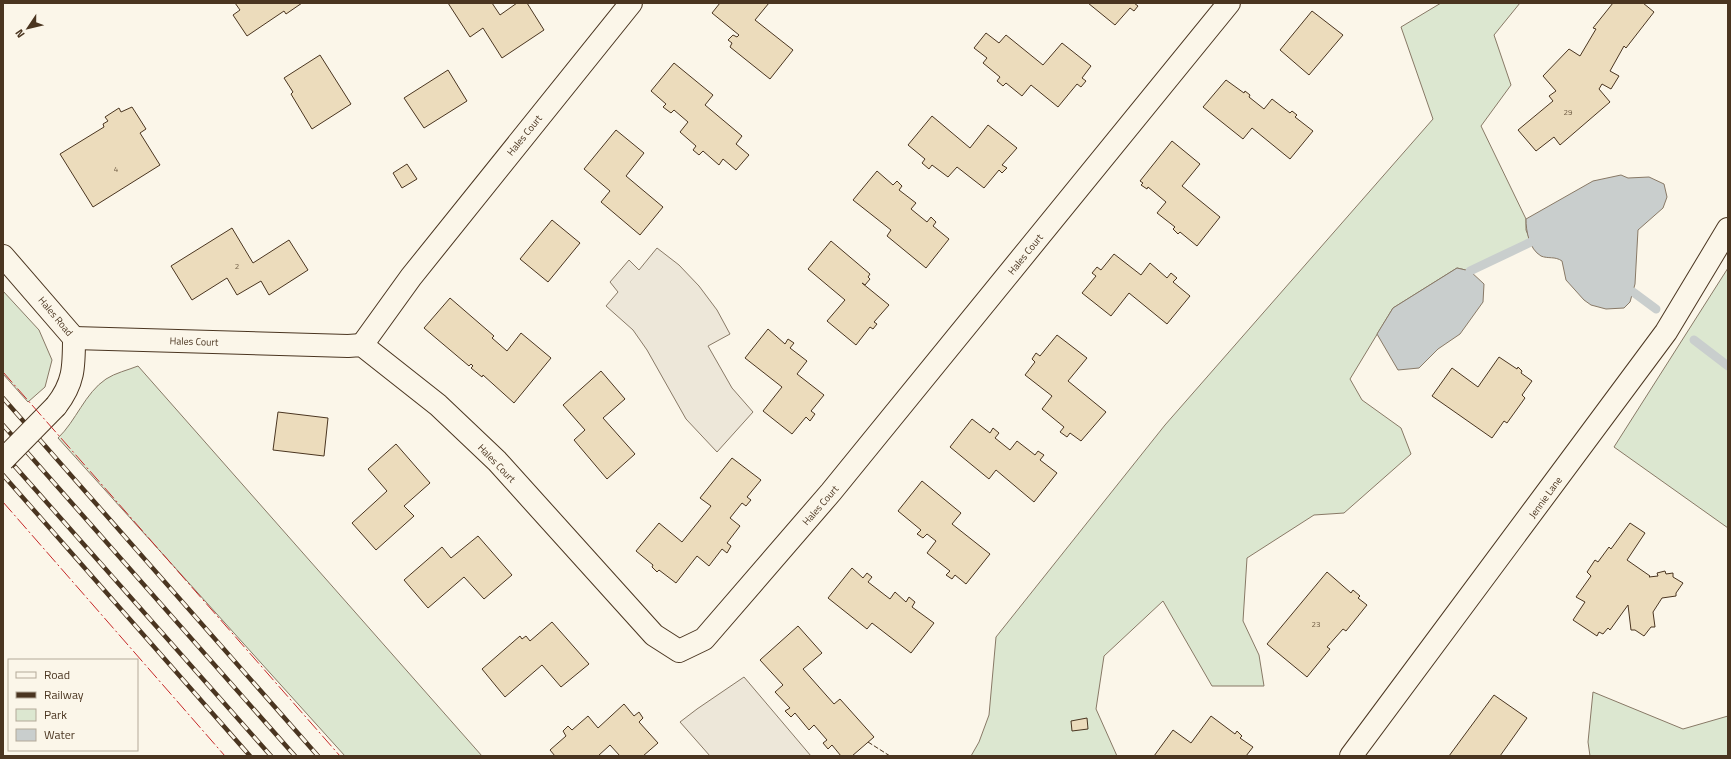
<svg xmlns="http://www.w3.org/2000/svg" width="1731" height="759" font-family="'Titillium Web',sans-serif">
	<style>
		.green { fill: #dce7d0; stroke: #887966 }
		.parking { fill: #ede7d9; stroke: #887966 }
		.water { fill: #c9cecd; stroke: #887966 }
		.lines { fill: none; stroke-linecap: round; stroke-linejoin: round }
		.stream { stroke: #c9cecd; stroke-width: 9 }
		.building { fill: #ecdcbc; stroke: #4a3520 }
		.minor-casing { stroke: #4a3520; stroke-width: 24 }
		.minor { stroke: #fbf6e9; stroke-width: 22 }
		.rail-casing { stroke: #4a3520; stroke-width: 4.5 }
		.rail { stroke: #fbf6e9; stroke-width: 3; stroke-dasharray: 9; stroke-linecap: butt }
		.minor-bridge-casing { stroke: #4a3520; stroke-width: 24; stroke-linecap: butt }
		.minor-bridge { stroke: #fbf6e9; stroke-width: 22 }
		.fence { stroke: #4a3520; stroke-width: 1; stroke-dasharray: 5 2; stroke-linecap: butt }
		.power { stroke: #c62828; stroke-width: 1; stroke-dasharray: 14 3 2 3; stroke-linecap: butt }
		.labels { text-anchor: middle; stroke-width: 3; stroke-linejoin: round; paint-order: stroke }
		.number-label { font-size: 8px; fill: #725f47 }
		.street-label { font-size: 10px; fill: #4a3520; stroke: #fbf6e9 }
	</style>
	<rect width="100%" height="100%" fill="#fbf6e9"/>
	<g class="green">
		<path d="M1441,3H1520L1494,35L1511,85L1481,126L1526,219V230L1531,242L1470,271L1457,268L1393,308L1350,379L1362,400L1401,428L1411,454L1344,513L1314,515L1247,558L1243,621L1259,655L1264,686H1212L1163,601L1104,656L1096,709L1117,756H971L979,742L989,715L996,637L1165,425L1433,119L1401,27Z"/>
		<path d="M1728,268V528L1614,447Z"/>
		<path d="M3,291L39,330L52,360L45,387L28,402L3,374Z"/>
		<path d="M138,366L482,756H345L58,438C76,421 85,393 106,379C115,373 128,370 138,366Z"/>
		<path d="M1593,692L1683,729L1728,716V756H1590L1588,742Z"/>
	</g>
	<g class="parking">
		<path d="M657,248L679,265L699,286L717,310L730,334L708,346L732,388L753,412L717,452L686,419L647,350L633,330L606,306L618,292L610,282L629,260L639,270Z"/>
		<path d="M744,677L811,756H710L680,722L697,709Z"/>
	</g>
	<g class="water">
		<path d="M1621,175L1628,178L1649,177L1664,184L1667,197L1663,208L1638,230L1635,284L1630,302L1624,308L1606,309L1591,305L1584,300L1566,280L1562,261C1555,256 1548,259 1541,256C1529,249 1526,231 1526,219L1593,181Z"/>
		<path d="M1457,268L1470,271L1484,284L1483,302L1460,334L1438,349L1419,368L1398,370L1377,334L1393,308Z"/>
	</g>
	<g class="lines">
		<g class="stream">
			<path d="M1470,271L1531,242"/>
			<path d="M1633,292L1656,309"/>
			<path d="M1694,340L1728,366"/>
		</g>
	</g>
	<g class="building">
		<path d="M235,3H302L286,14L284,11L247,36L233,15L240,10Z"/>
		<path d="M448,3H492L500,15L517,3H527L544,30L502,58L483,28L470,37Z"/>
		<path d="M720,3H769L755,20L793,50L770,79L730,47L732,43L728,40L733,35L737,37L739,35L712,13Z"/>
		<path d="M1088,3H1134L1138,6L1134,11L1130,8L1115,25Z"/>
		<path d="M1613,3H1643L1654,12L1626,48L1624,46L1610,71L1619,76L1611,89L1602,84L1599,89L1610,102L1560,145L1554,137L1536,151L1518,130L1553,101L1549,96L1556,91L1543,76L1569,49L1580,56L1596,29L1593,28Z"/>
		<path d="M1312,11L1343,35L1309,75L1280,50Z"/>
		<path d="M986,33L999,43L1006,35L1043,65L1062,43L1091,66L1082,78L1086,81L1081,87L1077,84L1058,107L1031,85L1022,96L1006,83L1003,86L997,81L1000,77L983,63L987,58L974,48Z"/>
		<path d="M320,55L351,104L312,129L291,94L293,92L284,78Z"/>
		<path d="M674,63L713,95L705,105L742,136L736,144L749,155L736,170L723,159L719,165L703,151L699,155L693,150L696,146L680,132L688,122L674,110L671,113L663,107L666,104L651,91Z"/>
		<path d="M448,70L467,101L424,128L404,98Z"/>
		<path d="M1226,80L1244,93L1245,91L1250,95L1249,97L1264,109L1272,99L1290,113L1292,111L1297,115L1295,117L1313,131L1290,159L1252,128L1243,139L1203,107Z"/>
		<path d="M132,107L146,129L140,133L160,165L93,207L60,154L104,127L103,124L108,121L105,117L119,108L121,112Z"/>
		<path d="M932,116L970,148L988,125L1017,148L1002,165L1007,168L1002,173L999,170L984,188L957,167L948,177L932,165L929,169L922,163L925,159L908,145Z"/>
		<path d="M616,130L644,153L626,176L663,207L640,235L601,202L610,191L584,169Z"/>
		<path d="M1172,141L1200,164L1182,186L1220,217L1197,246L1180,232L1178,234L1173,229L1175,227L1157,213L1166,202L1148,187L1147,189L1141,185L1143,183L1140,181Z"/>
		<path d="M407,164L417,179L402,188L393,173Z"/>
		<path d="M877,171L893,185L897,181L902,186L899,190L916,203L911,209L927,222L931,217L936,222L933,226L949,239L926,268L887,236L891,230L853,200Z"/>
		<path d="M552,220L580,243L548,282L520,259Z"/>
		<path d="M232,228L253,263L289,240L308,270L269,295L261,281L237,295L227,278L192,300L171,266Z"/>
		<path d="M831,241L870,274L868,277L870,279L865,285L862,283L889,305L874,322L877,324L873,329L870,327L856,345L827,321L845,300L808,269Z"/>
		<path d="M1114,254L1141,275L1150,263L1167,278L1171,273L1177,278L1173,282L1190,296L1167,324L1129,293L1111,316L1082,293L1096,276L1092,273L1097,267L1101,270Z"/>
		<path d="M450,298L494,336L492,338L507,351L521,333L551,358L514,403L483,375L482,377L471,368L473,366L471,364L469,366L424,328Z"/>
		<path d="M768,329L785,344L788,339L794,343L790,348L807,361L797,374L824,395L811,411L815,414L810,421L806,417L792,434L763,411L782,387L745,358Z"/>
		<path d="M1057,335L1087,358L1068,381L1106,412L1081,441L1070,433L1067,437L1060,432L1064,427L1042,409L1052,396L1025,375L1035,362L1032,359L1036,353L1040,356Z"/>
		<path d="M1499,357L1517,369L1518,367L1522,371L1521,373L1532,381L1522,395L1525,398L1507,423L1504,421L1492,438L1432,396L1452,368L1478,387Z"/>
		<path d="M601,371L625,399L603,418L635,454L607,479L574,440L585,430L563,405Z"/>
		<path d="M278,412L328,418L324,456L273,450Z"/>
		<path d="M972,419L990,433L993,428L999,433L995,438L1010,450L1017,441L1035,455L1038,451L1044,455L1040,460L1057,473L1034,502L996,470L989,479L950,447Z"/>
		<path d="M396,444L430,483L404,506L414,516L376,550L352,523L387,491L368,469Z"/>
		<path d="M732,458L761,480L747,497L751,500L746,506L742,503L730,518L740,526L727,543L731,546L727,553L722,549L709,566L697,556L676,583L659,570L657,572L652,567L653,565L636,551L659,523L682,542L711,506L700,498Z"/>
		<path d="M922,481L961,513L952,524L990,554L966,584L955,575L952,579L946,575L950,571L927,553L936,541L927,534L923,538L917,534L921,530L898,511Z"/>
		<path d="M1630,523L1645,533L1627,560L1650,576L1649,577L1658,576L1657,573L1665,571L1666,574L1673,573V577L1683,583L1676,593V596L1662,598L1653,612L1655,627H1651L1644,636L1635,630H1631L1628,605L1610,630L1608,628L1603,634L1599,632L1597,636L1573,620L1585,602L1576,597L1591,576L1587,572L1595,560L1598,562L1609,547L1611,549Z"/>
		<path d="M478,536L512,575L484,599L464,577L428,608L404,580L442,547L451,558Z"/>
		<path d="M852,568L863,578L867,573L872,577L868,582L890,599L895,592L906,602L909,597L915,602L912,607L934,623L911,653L872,623L867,629L828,598Z"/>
		<path d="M1327,572L1351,593L1353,590L1360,596L1358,598L1367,605L1346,631L1343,629L1327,647L1330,649L1307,677L1267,644Z"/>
		<path d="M552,622L589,664L561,687L542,665L505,697L482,669L520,636L522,639L526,636L530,641Z"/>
		<path d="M798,626L822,653L803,669L834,704L840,699L874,737L852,756H841L832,745L828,749L823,743L827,740L814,725L809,730L795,713L791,717L785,711L790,708L775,692L783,685L760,660Z"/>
		<path d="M1494,695L1527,718L1500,756H1449Z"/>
		<path d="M624,704L634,716L639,712L643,718L639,722L658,743L643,756H620L610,745L598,756H555L550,750L566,736L563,731L568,726L572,730L588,716L598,728Z"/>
		<path d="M1211,716L1235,734L1237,731L1242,736L1240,738L1253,747L1246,756H1154L1173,730L1191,743Z"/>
		<path d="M1087,718L1088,729L1072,731L1071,721Z"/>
	</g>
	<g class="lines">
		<defs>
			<g id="minor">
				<path d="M3,256L74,338C74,367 74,383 56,406"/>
				<path d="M74,338L348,346L362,345L438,405L497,461L654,635L679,651L704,639L831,492L1229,3"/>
				<path d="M362,345L411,277L631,3"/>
				<path d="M1351,756L1666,332L1728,229"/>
			</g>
		</defs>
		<use href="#minor" class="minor-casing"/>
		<use href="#minor" class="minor"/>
		<defs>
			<g id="rail">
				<path d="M3,398L318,756"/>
				<path d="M3,425L295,756"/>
				<path d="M3,453L271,756"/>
				<path d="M3,475L250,756"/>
			</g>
		</defs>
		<use href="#rail" class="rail-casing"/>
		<use href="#rail" class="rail"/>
		<defs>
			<path id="minor-bridge" d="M3,460L56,406"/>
		</defs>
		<use href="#minor-bridge" class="minor-bridge-casing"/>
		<use href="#minor-bridge" class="minor-bridge"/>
		<path class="fence" d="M868,742L890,756"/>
		<g class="power">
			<path d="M3,372L340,756"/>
			<path d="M3,502L225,756"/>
		</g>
	</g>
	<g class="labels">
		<g class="number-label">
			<text x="1568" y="115">29</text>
			<text x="116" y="172">4</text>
			<text x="237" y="269">2</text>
			<text x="1316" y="627">23</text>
		</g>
		<g class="street-label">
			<text transform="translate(524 135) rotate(-51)" y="4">Hales Court</text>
			<text transform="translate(1025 254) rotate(-51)" y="4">Hales Court</text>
			<text transform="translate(56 316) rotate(50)" y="4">Hales Road</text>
			<text transform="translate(194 341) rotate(2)" y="4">Hales Court</text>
			<text transform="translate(497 463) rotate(46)" y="4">Hales Court</text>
			<text transform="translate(1545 497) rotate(-54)" y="4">Jennie Lane</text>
			<text transform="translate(820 505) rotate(-49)" y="4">Hales Court</text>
		</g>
	</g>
	<rect width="1731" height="759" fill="none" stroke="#4a3520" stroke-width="8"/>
	<rect x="8" y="659" width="130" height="92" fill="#fbf6e9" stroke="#b4a999"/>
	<rect x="16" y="672" width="20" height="6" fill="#fbf6e9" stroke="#b4a999"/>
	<text x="44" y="679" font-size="12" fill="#4a3520">Road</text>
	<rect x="16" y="692" width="20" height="6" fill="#4a3520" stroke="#b4a999"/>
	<text x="44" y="699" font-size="12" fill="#4a3520">Railway</text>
	<rect x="16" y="709" width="20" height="12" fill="#dce7d0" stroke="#b4a999"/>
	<text x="44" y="719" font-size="12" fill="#4a3520">Park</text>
	<rect x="16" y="729" width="20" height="12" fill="#c9cecd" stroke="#b4a999"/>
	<text x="44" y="739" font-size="12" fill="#4a3520">Water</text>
	<g transform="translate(28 28) rotate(235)" stroke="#fbf6e9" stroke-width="3" paint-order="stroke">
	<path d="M0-3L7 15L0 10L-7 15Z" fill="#4a3520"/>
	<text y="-6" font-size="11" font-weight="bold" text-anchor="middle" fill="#4a3520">N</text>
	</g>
</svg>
